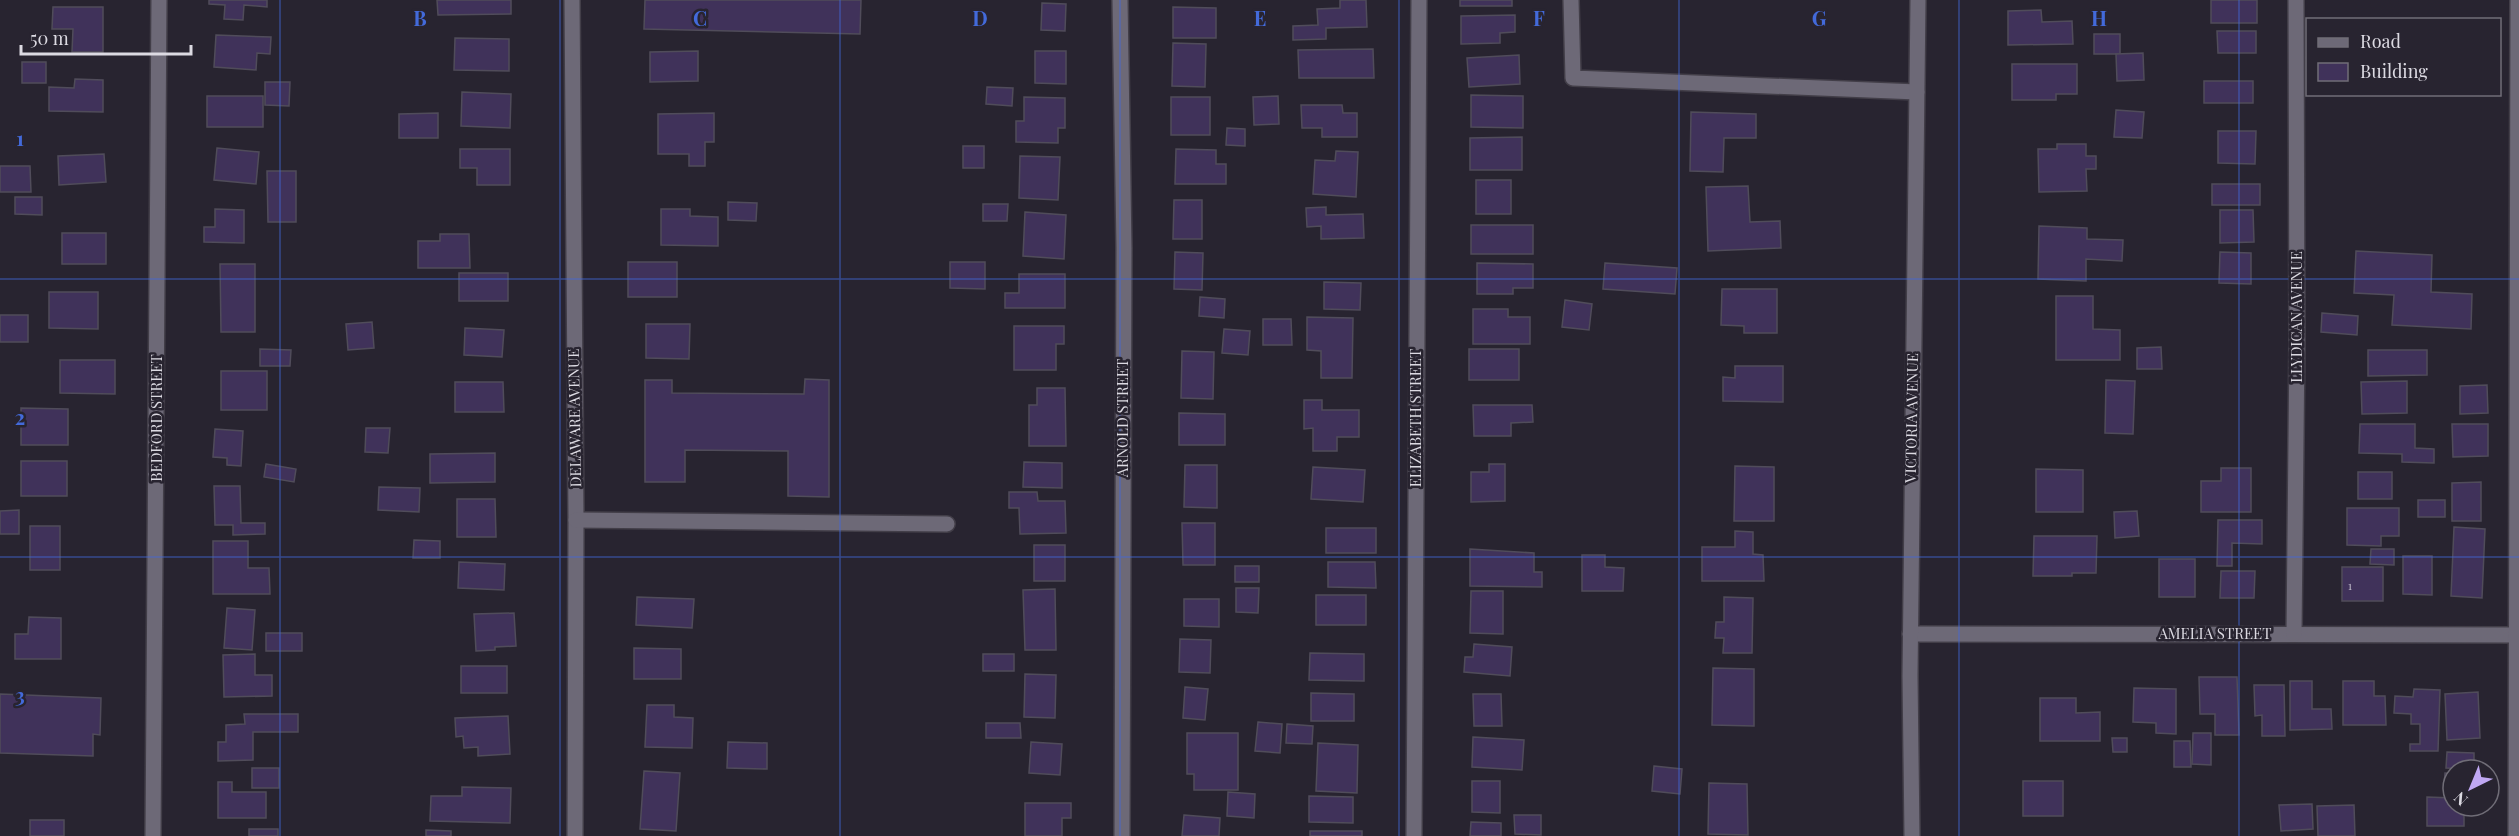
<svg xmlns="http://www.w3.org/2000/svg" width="2519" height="836" font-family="'Playfair Display',serif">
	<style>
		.building { fill: #40325a; stroke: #504c5a; stroke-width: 1.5 }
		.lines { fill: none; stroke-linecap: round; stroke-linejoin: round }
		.minor-casing { stroke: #423e48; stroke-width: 18 }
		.minor { stroke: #6d6977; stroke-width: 15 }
		.grid { fill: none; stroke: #436ada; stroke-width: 1.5; stroke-opacity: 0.55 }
		.labels { text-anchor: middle; stroke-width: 5; stroke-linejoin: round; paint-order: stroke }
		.number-label { font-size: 12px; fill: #b5b0c0 }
		.street-label { font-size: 15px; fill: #dcdae2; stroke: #282430 }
		.grid-label { font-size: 20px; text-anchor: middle; font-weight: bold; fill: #436ada; stroke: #282430; stroke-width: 5; stroke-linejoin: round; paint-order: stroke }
	</style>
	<rect width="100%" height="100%" fill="#282430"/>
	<g class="building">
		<path d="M209,0H267V7L244,5L243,20L224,19L225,5L209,4Z"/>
		<path d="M437,0H511V14L438,15Z"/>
		<path d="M645,0H861L860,34L644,29Z"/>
		<path d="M1340,0H1366L1367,27L1326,28V39L1293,40V26L1318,25L1317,9L1340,8Z"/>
		<rect x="1460" y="0" width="52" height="6"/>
		<rect x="2211" y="0" width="46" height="23"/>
		<path d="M1042,3L1066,4L1065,31L1041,30Z"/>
		<path d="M53,7H103V52H72L73,29H52Z"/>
		<path d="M1173,7L1216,8V38H1173Z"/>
		<path d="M2041,10L2042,22L2072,21L2073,44L2008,45V11Z"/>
		<path d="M1515,15V32L1500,33V43L1461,44V16Z"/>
		<path d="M2217,31H2256V53H2218Z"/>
		<rect x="2094" y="34" width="26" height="20"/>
		<path d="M216,35L271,37L270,54L257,53L256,70L214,67Z"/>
		<path d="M455,38L509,39V71L454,70Z"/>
		<path d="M1173,43L1206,44L1205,87L1172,86Z"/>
		<path d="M1373,49L1374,78H1299L1298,50Z"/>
		<path d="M698,51V81L650,82V52Z"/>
		<path d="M1035,51H1066V84L1035,83Z"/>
		<path d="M2143,53L2144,80L2117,81L2116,54Z"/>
		<path d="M1519,55L1520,84L1469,87L1467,58Z"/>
		<rect x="22" y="62" width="24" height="21"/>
		<path d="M2012,64H2077V94H2056V100H2012Z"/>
		<path d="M75,79L103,80V112L49,111V87L74,88Z"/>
		<rect x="2204" y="81" width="49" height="22"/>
		<path d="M265,82H290L289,106L265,105Z"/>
		<path d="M987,87L1013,88L1012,106L986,104Z"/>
		<path d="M462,92L511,94L510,128L461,126Z"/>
		<path d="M1471,95L1523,96V128L1471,127Z"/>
		<rect x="207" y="96" width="56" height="31"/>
		<path d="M1278,96L1279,124L1254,125L1253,97Z"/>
		<path d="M1024,97L1065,98V128H1058V143L1016,142V121H1024Z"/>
		<rect x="1171" y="97" width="39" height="38"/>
		<path d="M1301,105H1342L1343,113H1357V137H1322V128H1302Z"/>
		<path d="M2116,110L2144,112L2142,138L2114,137Z"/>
		<path d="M1691,112L1756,114V138H1724L1723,172L1690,171Z"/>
		<path d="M438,113V138H399V114Z"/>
		<path d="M714,113V142H705V166H689V154H658V114Z"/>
		<path d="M1227,128L1245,129V146L1226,145Z"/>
		<path d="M2218,131H2256L2255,164L2218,163Z"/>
		<path d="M1522,137V170H1470V138Z"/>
		<path d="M2057,144H2086V156H2096V169H2086L2087,191L2039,192L2038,149H2057Z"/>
		<rect x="963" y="146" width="21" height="22"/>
		<path d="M217,148L259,152L256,184L214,180Z"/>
		<path d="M460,149H510V185H477V168H460Z"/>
		<path d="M1176,149L1216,150V164H1226V184H1175Z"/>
		<path d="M1336,151L1358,152L1356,197L1313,194L1315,160L1335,161Z"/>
		<path d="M104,154L106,182L59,185L58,156Z"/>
		<path d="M1020,156L1060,157L1058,200L1019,198Z"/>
		<path d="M0,166H30L31,192H0Z"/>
		<path d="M267,171H296V222H268Z"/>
		<rect x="1476" y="180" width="35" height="34"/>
		<rect x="2212" y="184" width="48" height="21"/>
		<path d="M1748,186L1750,222L1780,221L1781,248L1708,251L1706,187Z"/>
		<path d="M15,197H42V215L15,214Z"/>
		<path d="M1174,200H1202V239H1173Z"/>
		<path d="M728,202L757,203L756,221L728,220Z"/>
		<path d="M983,204H1008L1007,221H983Z"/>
		<path d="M1326,207V215L1363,214L1364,238L1321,239V226L1307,227L1306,208Z"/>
		<path d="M215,209L244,210V243L204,242V227H215Z"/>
		<path d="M661,209H690V216L718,217V246L661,245Z"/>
		<path d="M2220,210H2253L2254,242L2220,243Z"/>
		<path d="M1025,212L1066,215L1064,259L1023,256Z"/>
		<rect x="1471" y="225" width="62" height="29"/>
		<path d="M2039,226L2087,228V239L2123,240L2122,261L2086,259V281L2038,279Z"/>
		<rect x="62" y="233" width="44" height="31"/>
		<path d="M440,234H469L470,268H418V241H440Z"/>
		<path d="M2356,251L2432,255L2431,292L2472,294L2471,329L2392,325L2394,295L2354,293Z"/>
		<path d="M1175,252L1203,253L1202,290L1174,289Z"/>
		<path d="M2220,252L2251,253V284L2219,283Z"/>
		<rect x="628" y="262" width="49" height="35"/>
		<path d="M950,262H985V289L950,288Z"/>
		<path d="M1477,263L1533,264V288H1513V294H1477Z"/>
		<path d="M1605,263L1677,268L1675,294L1603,289Z"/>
		<path d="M220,264H255V332H221Z"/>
		<rect x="459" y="273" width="49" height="28"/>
		<path d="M1019,274H1065V308H1005V293H1019Z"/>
		<path d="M1324,282L1361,283L1360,310L1324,309Z"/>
		<path d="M1722,289H1777V333H1744V326L1721,325Z"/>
		<path d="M49,292H98V329L49,328Z"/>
		<path d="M2056,296H2093V329L2120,330V360H2056Z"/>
		<path d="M1200,297L1225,299L1224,318L1199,316Z"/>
		<path d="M1565,300L1592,304L1589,330L1562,327Z"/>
		<path d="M1473,309H1508V317H1530V344H1473Z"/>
		<path d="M2322,313L2358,316L2357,335L2321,332Z"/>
		<rect x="0" y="315" width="28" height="27"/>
		<path d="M1307,317L1353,318L1352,378H1321V351L1307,350Z"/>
		<path d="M1263,319H1291L1292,345H1263Z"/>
		<path d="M372,322L374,348L348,350L346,324Z"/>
		<path d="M646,324H690L689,359L646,358Z"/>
		<path d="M1014,326H1064V344H1056V370H1014Z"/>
		<path d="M465,328L504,330L502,357L464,355Z"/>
		<path d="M1224,329L1250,331L1248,355L1222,353Z"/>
		<path d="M2161,347L2162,369H2137V348Z"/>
		<path d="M260,349L291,350L290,366H260Z"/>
		<rect x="1469" y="349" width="50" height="31"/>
		<path d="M2368,350H2427V375L2368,376Z"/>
		<path d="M1182,351L1214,352L1213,399L1181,398Z"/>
		<path d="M60,360H115V394L60,393Z"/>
		<path d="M1735,366H1783V402L1723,401V377L1735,378Z"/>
		<rect x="221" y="371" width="46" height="39"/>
		<path d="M805,379L829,380V497L788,496V451L685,450V482H645V380H672V393L804,394Z"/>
		<path d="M2106,380L2135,381L2133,434L2105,433Z"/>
		<path d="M2407,381V413L2362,414L2361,382Z"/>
		<path d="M455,382H503L504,412H455Z"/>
		<path d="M2487,385L2488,413L2460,414V386Z"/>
		<path d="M1037,388H1065L1066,446H1029V405H1037Z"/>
		<path d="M1304,400H1322V410H1359V437H1337V451H1313V428L1304,429Z"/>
		<path d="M1473,405H1532L1533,422L1511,423V436H1474Z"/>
		<path d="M21,408L68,409V445H21Z"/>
		<path d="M1179,413L1225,414V445H1179Z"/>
		<path d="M2360,424H2415V448L2434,449V463L2402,462V454L2359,453Z"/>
		<path d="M2452,424H2488V456L2453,457Z"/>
		<path d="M366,428H390L388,453L365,452Z"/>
		<path d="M215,429L243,431L241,466L227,465V458L213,457Z"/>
		<path d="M495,453V482L430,483V454Z"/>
		<rect x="21" y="461" width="46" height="35"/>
		<path d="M1024,462L1062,463V488L1023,487Z"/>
		<path d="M266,464L296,469L294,482L264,477Z"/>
		<path d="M1489,464H1505V501L1471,502V472H1489Z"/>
		<path d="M1185,465H1217V508L1184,507Z"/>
		<path d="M1735,466L1774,467V521H1734Z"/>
		<path d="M1313,467L1365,470L1363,502L1311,499Z"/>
		<path d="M2221,468H2251V512H2201V481H2221Z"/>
		<path d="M2036,469L2083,470V512H2036Z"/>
		<rect x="2358" y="472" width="34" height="27"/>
		<path d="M2481,482V521H2452V483Z"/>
		<path d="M214,486H240L241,523H265V534L233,535V525H215Z"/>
		<path d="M379,487L420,488L419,512L378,510Z"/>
		<path d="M1009,492H1037L1038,501H1065L1066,533L1020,534L1019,508H1009Z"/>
		<path d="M457,499H495L496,537H457Z"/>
		<rect x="2418" y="500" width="27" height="17"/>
		<path d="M2347,508H2399V536H2381V546L2347,545Z"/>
		<path d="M19,510V534H0V511Z"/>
		<path d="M2137,511L2139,536L2115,538L2114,512Z"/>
		<path d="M2218,520H2262V544L2232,543V566H2217Z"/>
		<path d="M1182,523H1215V565H1183Z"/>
		<rect x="30" y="526" width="30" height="44"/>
		<path d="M2454,527L2485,529L2482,598L2451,596Z"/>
		<rect x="1326" y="528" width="50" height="25"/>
		<path d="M1735,531L1753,532V554L1763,555L1764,581H1702V547H1735Z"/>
		<path d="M2034,536H2097L2096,573H2072V576H2033Z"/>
		<path d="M414,540L440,541V558H413Z"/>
		<path d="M213,541H248V568H269L270,594H213Z"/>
		<rect x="1034" y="545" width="31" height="36"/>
		<path d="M1470,549L1534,553V572H1542V587L1470,586Z"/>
		<path d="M2371,549H2394V565L2370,564Z"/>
		<path d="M1582,555H1605V567L1624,568L1623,591H1582Z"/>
		<path d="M2403,556H2432V595L2403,594Z"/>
		<rect x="2159" y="559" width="36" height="38"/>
		<path d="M459,562L505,564L504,590L458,588Z"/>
		<path d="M1328,562H1375L1376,588L1328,587Z"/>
		<rect x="1235" y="566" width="24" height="16"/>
		<rect x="2342" y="567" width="41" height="34"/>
		<path d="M2221,571H2255L2254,598H2220Z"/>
		<path d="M1236,588H1259L1258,613L1236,612Z"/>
		<path d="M1055,589L1056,650H1025L1023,590Z"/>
		<path d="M1471,591H1503V634L1470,633Z"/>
		<rect x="1316" y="595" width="50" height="30"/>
		<path d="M637,597L694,599L692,628L636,625Z"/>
		<path d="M1724,597L1753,598L1752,653H1723L1724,638H1715L1716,622H1724Z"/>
		<path d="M1184,599H1219V627L1184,626Z"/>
		<path d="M227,608L255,610L252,650L224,648Z"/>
		<path d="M514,613L516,646L495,647V650L476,651L474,614Z"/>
		<path d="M29,617L61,618V659H15V634H28Z"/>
		<rect x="266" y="633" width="36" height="18"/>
		<path d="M1180,639L1211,640L1210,673L1179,672Z"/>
		<path d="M1474,644L1512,647L1510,676L1464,672L1465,657H1473Z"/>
		<path d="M634,648L681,649V679H634Z"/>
		<path d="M1310,653L1364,654V681L1309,680Z"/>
		<path d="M255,654V675H272V696L224,697L223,655Z"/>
		<rect x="983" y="654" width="31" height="17"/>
		<rect x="461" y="666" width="46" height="27"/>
		<path d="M1713,668L1754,669V726L1712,725Z"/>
		<path d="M1025,674L1056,675L1055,718L1024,717Z"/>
		<path d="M2199,677H2237L2239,735H2215V714H2200Z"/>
		<path d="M2290,681H2312V709H2331L2332,729L2290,730Z"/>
		<path d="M2343,681H2374V696H2385L2386,725H2343Z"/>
		<path d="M2254,685H2284L2285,736H2262V715L2255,716Z"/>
		<path d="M1185,687L1208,689L1205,720L1183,718Z"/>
		<path d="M2134,688L2176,689V734L2156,733V723L2133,722Z"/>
		<path d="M2414,689L2440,690L2438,751H2410V744H2420V724H2411V714L2394,713L2395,696L2413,697Z"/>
		<path d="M2478,692L2480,738L2447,740L2445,694Z"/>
		<path d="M1311,693L1354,694V721H1311Z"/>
		<path d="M0,694L101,698L100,735L93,734V756L0,753Z"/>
		<path d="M1473,694H1501L1502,726H1474Z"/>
		<path d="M2040,698H2076V713L2100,712V741H2040Z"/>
		<path d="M647,705H674V717L693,718L692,748L645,747Z"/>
		<path d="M244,714H298V732H253V760L218,761V742H226V725L245,724Z"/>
		<path d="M508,716L510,754L478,756V747L464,748L463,736L456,737L455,718Z"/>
		<path d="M1258,722L1282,724L1280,753L1255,751Z"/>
		<path d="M986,723H1020L1021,738H986Z"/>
		<path d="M1287,724L1313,726L1312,744L1286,743Z"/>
		<path d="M1187,733H1238V790H1194V774H1187Z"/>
		<path d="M2193,733H2211V765L2192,764Z"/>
		<path d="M1473,737L1524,740L1522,770L1472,767Z"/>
		<path d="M2112,738H2127V752H2113Z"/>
		<path d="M2174,741H2190L2191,767H2174Z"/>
		<path d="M728,742L767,743V769L727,768Z"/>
		<path d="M1031,742L1062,744L1060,775L1029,773Z"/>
		<path d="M1318,743L1358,745L1357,793L1316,791Z"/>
		<path d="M2447,752L2474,753V769L2446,768Z"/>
		<path d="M1654,766L1682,769L1680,794L1652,791Z"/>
		<rect x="252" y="768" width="27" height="20"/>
		<path d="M644,771L680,773L676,831L640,829Z"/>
		<path d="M2445,773L2453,774V786H2444Z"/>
		<path d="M1472,781H1500V813L1472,812Z"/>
		<rect x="2023" y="781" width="40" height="35"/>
		<path d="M218,782H232V792H266V818H218Z"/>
		<path d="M1709,783L1747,784L1748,835L1708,834Z"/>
		<path d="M462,787L511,788L510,823L430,821L431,796H462Z"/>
		<path d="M1228,792L1255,794L1254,818L1227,816Z"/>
		<path d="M1309,796L1353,797V823L1309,822Z"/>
		<path d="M2427,797L2453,798V806H2464V826H2427Z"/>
		<path d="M1025,803H1071V818H1062V836H1025Z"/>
		<path d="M2312,804L2313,829L2281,831L2279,805Z"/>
		<path d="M2354,805L2355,836H2318L2317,806Z"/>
		<path d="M1184,815L1220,818L1219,836H1182Z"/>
		<path d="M1514,815H1541V835L1515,834Z"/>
		<rect x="30" y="820" width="34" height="16"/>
		<path d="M1471,822L1501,823V836H1470Z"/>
		<rect x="249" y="829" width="29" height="7"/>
		<path d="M426,830L451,831V836H426Z"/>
		<rect x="1310" y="831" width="52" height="5"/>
	</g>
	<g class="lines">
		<defs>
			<g id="minor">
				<path d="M572,0L576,520L575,836"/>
				<path d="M1120,0L1124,248L1122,836"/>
				<path d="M1571,0L1573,78L1917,92"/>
				<path d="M576,520L947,524"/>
				<path d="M1910,634L2519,635"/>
				<path d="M2294,634L2297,342L2296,0"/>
				<path d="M153,836L159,0"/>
				<path d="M1414,836L1419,0"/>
				<path d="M1912,836L1910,676L1918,0"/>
				<path d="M2516,836L2518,0"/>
			</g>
		</defs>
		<use href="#minor" class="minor-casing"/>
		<use href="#minor" class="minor"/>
	</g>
	<path class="grid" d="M280,0V836M560,0V836M840,0V836M1120,0V836M1399,0V836M1679,0V836M1959,0V836M2239,0V836M0,279H2519M0,557H2519"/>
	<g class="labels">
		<g class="number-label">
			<text x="2350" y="590">1</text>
		</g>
		<g class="street-label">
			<text transform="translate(2297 317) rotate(-90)" y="5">LLYDICAN AVENUE</text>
			<text transform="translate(157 418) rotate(-90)" y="5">BEDFORD STREET</text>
			<text transform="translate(575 418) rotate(-91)" y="5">DELAWARE AVENUE</text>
			<text transform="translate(1123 418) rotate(-90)" y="5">ARNOLD STREET</text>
			<text transform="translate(1416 418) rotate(-90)" y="5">ELIZABETH STREET</text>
			<text transform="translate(1912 418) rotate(-89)" y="5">VICTORIA AVENUE</text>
			<text x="2215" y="639">AMELIA STREET</text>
		</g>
	</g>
	<g class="grid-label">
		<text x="420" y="26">B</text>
		<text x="700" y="26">C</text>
		<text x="980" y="26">D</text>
		<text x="1260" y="26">E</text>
		<text x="1539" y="26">F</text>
		<text x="1819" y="26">G</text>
		<text x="2099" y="26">H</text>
		<text x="20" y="146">1</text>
		<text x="20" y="425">2</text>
		<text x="20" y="703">3</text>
	</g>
	<rect x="2306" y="18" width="195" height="78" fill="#282430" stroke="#706d77" stroke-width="1.5"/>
	<rect x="2318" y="38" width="30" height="9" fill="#6d6977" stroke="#706d77" stroke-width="1.5"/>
	<text x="2360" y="48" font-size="18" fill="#dcdae2">Road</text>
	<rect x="2318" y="63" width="30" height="18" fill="#40325a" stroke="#706d77" stroke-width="1.5"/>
	<text x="2360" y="78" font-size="18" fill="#dcdae2">Building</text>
	<g transform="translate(2471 788) rotate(223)"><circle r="28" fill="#282430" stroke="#706d77" stroke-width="1.5"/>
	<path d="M0-4.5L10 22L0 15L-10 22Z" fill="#c0a8f3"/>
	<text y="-9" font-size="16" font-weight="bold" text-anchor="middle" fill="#dcdae2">N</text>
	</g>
	<path d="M21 45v9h170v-9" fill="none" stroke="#dcdae2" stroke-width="3"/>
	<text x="30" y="45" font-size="18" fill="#dcdae2" stroke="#282430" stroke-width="4.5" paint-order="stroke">50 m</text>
</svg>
